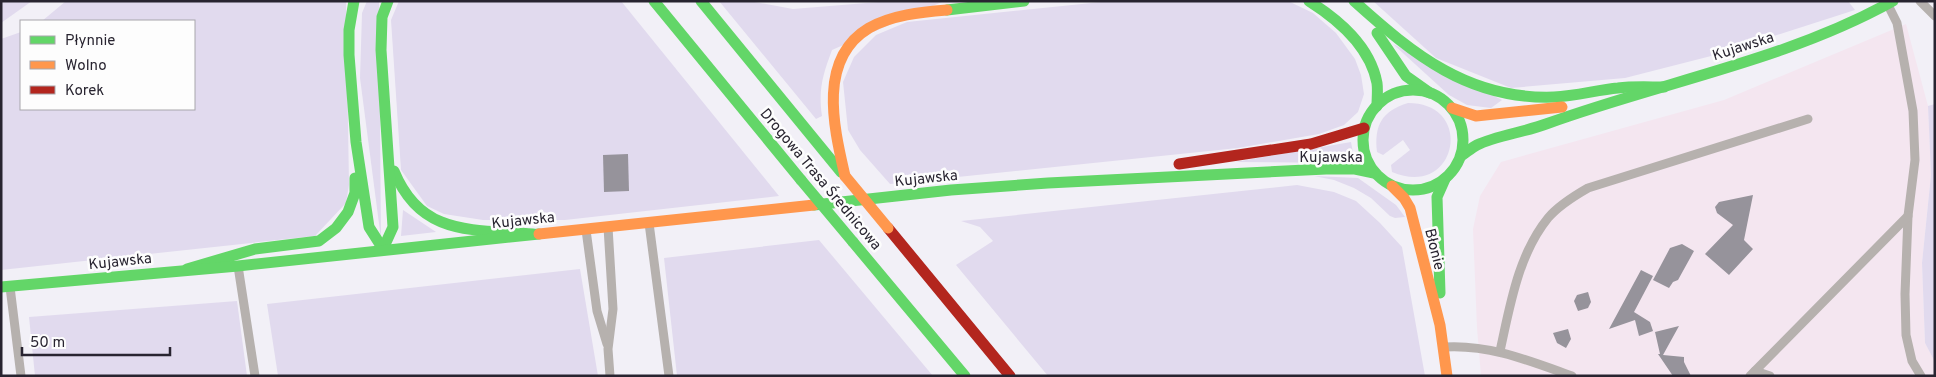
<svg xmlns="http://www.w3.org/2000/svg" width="1936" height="377" font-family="Overpass,sans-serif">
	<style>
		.commercial { fill: #f4e6f0 }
		.green { fill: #e1daee }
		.building { fill: #96939b }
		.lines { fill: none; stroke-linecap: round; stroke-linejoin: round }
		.lane { stroke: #b6b1ae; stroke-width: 9 }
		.fast { stroke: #63d668; stroke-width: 11 }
		.slow { stroke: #ff974d; stroke-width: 11 }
		.jam { stroke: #b3261e; stroke-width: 11 }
		.fast-bridge { stroke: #63d668; stroke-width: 11 }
		.slow-bridge { stroke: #ff974d; stroke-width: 11 }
		.labels { text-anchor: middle; stroke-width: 5; stroke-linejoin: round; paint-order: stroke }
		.street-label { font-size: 15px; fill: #282430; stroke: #fdfdfd }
	</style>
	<rect width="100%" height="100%" fill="#f2f0f7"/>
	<path class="commercial" d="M1906,24L1928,106L1931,175L1922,263L1925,343L1935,362V376H1481L1477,328L1473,229L1480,196L1501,162L1724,100Z"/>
	<g class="green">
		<path d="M1,1H32L1,23Z"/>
		<path d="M66,1H346L349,185L346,203L315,236L1,270V39L21,32V109H194V21H42Z"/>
		<path d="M367,1H379L381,239L360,78L362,13Z"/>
		<path d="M399,1H621L779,196L565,220H483L444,214L427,206L401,170L391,20Z"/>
		<path d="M719,1H749L793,9L891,1H944L832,50C823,74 818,90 822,116L816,119Z"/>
		<path d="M1111,1H1288L1313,13L1336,33L1355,59L1361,75L1364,94L1358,112L1344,125L1319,134L1238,148L890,184L860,150L848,130L843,82L854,57L876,35L907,22Z"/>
		<path d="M1373,1H1848L1855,10L1715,55L1625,78L1511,88L1436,58Z"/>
		<path d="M1393,44L1502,100L1491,108L1467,105L1449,95Z"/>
		<path d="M1408,103C1476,103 1457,200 1392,172L1391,165L1410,150L1403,140L1383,155L1377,152C1374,125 1382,111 1408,103Z"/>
		<path d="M1935,104V362L1925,343L1922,263L1931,175L1928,106Z"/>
		<path d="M1351,142L1355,163L1235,162Z"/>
		<path d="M1314,176L1358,178L1396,205L1405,217L1395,218L1390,216L1371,198L1354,188L1334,180Z"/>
		<path d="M1297,185L1334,192L1356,201L1380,223L1402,247L1425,376H1048L956,265L993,241L980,227L961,221Z"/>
		<path d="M403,210L436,232L401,236Z"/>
		<path d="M819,240L933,376H677L664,258Z"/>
		<path d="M580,269L598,376H278L267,304Z"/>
		<path d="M237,301L247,376H35L29,317Z"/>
	</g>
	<g class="building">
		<path d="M628,154L629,191L604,192L603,155Z"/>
		<path d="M1753,195L1744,240L1753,249L1729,275L1705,254L1733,225L1717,213L1715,207L1719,202Z"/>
		<path d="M1682,244L1694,251L1678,280L1673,282L1669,288L1653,280L1670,248Z"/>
		<path d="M1641,270L1653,276L1634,312L1650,322L1653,331L1639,336L1635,320L1609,329Z"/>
		<path d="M1588,292L1591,302L1588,308L1578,311L1574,301L1577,295Z"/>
		<path d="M1679,326L1663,355L1684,357V362L1691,376H1673L1658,354H1660L1655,332Z"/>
		<path d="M1568,329L1571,339L1566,348L1557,343L1553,333Z"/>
	</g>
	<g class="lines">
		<g class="lane">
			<path d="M1920,1L1935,16"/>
			<path d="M1887,3L1897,23L1913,111L1915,160L1908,216L1905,294L1906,335L1912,361L1921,376"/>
			<path d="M649,223L669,376"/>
			<path d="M608,227L613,309L608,349L610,376"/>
			<path d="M586,230L597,311L607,344"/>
			<path d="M238,266L255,376"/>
			<path d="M10,287L21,376"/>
			<path d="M1444,347C1489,344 1530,361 1572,376"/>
			<path d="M1500,351C1510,306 1518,255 1548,218C1559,205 1574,196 1588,188L1808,119"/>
			<path d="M1755,371L1770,376"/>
			<path d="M1750,376L1908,216"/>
		</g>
		<g class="fast">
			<path d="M354,1L349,30V55L356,142L369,227L383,249"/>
			<path d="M654,1L801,180"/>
			<path d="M701,1L841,172"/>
			<path d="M1309,1C1339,20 1370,46 1377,83C1378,90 1377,98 1377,106"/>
			<path d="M1354,1C1414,55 1469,100 1554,97C1576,96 1597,90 1618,88C1633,86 1649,87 1664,87"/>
			<path d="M947,10L1024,1"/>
			<path d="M1377,33L1406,76L1430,93"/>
			<circle cx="1413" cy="140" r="50"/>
			<path d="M1461,156C1466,153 1471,148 1477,145C1495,136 1525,132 1546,124C1661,82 1785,61 1893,1"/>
			<path d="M394,171C421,237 473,229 533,234"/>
			<path d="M814,205L951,190L1048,183L1326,169H1355L1374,173"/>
			<path d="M853,242L965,376"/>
			<path d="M383,249L393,227L381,50L382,17L388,1"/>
			<path d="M187,269L255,249L319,241L336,228L348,212L355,193V178"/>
			<path d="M1,287L238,266L539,234"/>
			<path d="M1440,293L1437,197L1445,179"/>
		</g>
		<g class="slow">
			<path d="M1452,108L1476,116L1562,107"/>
			<path d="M845,176C834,128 817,59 869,28C892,15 921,12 947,10"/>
			<path d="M1392,186L1404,198L1410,208L1440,325L1447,376"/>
			<path d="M539,234L814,205"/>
		</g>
		<g class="jam">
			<path d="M1179,164L1311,144L1364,128"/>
			<path d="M888,228L1010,376"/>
		</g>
		<path class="fast-bridge" d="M801,180L853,242"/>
		<path class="slow-bridge" d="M845,176L888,228"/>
	</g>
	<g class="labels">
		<g class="street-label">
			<text transform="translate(1743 46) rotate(-18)" y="5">Kujawska</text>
			<text x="1331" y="162">Kujawska</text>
			<text transform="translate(926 178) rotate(-6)" y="5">Kujawska</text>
			<text transform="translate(821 179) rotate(50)" y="5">Drogowa Trasa Średnicowa</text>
			<text transform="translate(523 220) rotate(-6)" y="5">Kujawska</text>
			<text transform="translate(1435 249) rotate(76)" y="5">Błonie</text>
			<text transform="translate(120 261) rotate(-6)" y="5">Kujawska</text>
		</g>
	</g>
	<rect width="1936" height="377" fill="none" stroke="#282430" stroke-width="5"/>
	<rect x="20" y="20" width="175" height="90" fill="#fdfdfd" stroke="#a8a6ab"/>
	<rect x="30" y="36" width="25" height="8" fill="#63d668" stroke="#a8a6ab"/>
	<text x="65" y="45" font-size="15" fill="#282430">Płynnie</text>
	<rect x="30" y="61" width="25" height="8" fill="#ff974d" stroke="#a8a6ab"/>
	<text x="65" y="70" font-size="15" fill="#282430">Wolno</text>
	<rect x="30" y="86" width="25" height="8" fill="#b3261e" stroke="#a8a6ab"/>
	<text x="65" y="95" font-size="15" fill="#282430">Korek</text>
	<path d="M22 347v8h148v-8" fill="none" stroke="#282430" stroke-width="2.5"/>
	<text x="30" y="347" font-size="15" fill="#282430" stroke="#fdfdfd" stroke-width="4" paint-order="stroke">50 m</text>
</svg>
